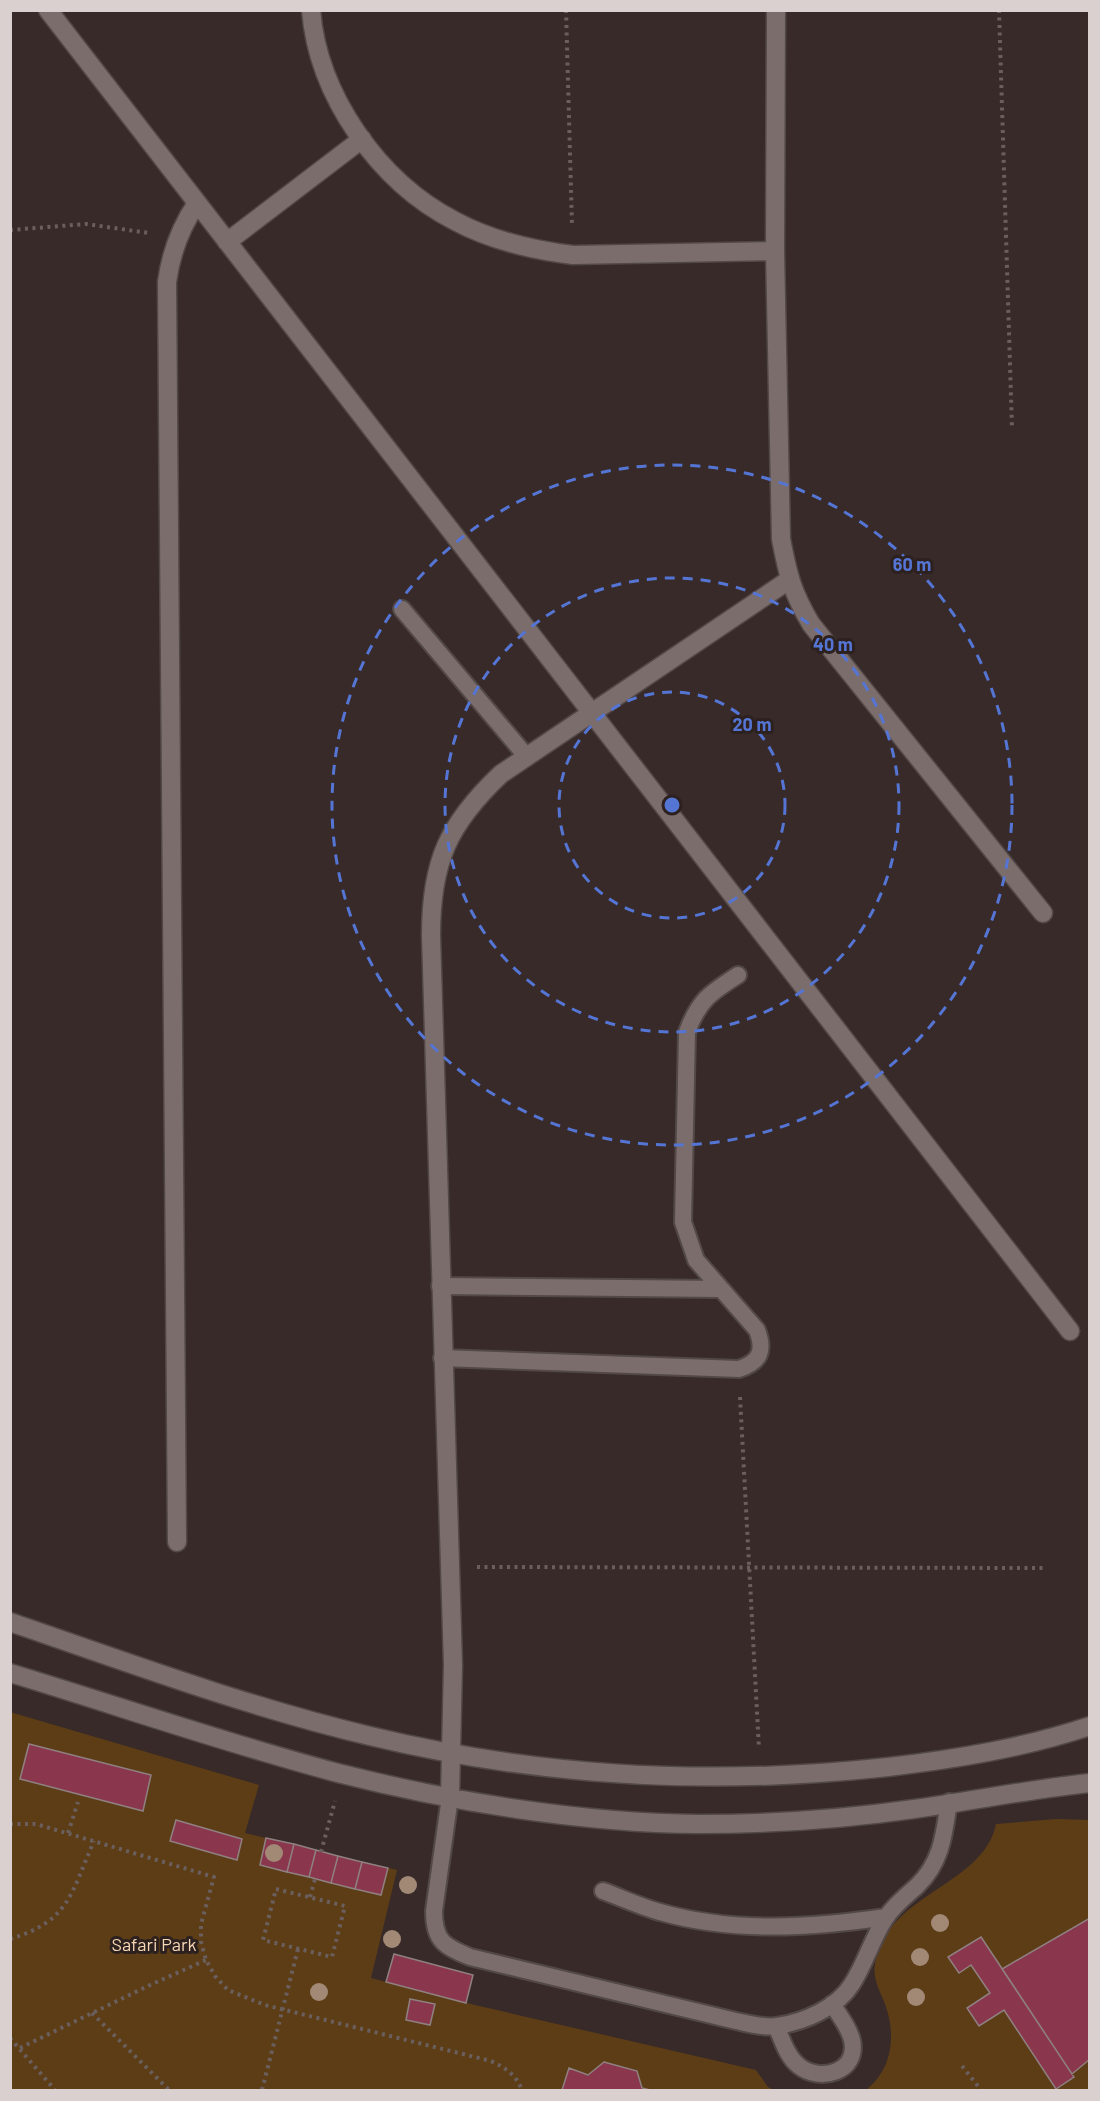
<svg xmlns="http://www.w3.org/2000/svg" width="1100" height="2101" viewBox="0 0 1100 2101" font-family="Barlow,sans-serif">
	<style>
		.green { fill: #5d3d16 }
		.building { fill: #8a364c; stroke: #8f8082; stroke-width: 1.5 }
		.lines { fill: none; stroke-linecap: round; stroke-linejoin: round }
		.lane-casing { stroke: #524847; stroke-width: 20 }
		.street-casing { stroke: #524847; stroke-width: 21 }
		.path { stroke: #6b5f5e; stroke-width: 4; stroke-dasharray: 3 4.5; stroke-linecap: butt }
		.lane { stroke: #7b6d6b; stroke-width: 16 }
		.street { stroke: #7b6d6b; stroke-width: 18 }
		.tree { fill: #a18976 }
		.ring { fill: none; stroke: #5575d5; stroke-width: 3; stroke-dasharray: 10 8 }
		.labels { text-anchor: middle; stroke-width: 6; stroke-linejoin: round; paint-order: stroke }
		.park-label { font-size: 18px; fill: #f8d7b5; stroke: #2d211f }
		.centre { fill: #5575d5; stroke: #2d211f; stroke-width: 3 }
		.ring-label { font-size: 18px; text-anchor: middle; font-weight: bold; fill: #5575d5; stroke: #2d211f; stroke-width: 6; stroke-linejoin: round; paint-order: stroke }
	</style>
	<rect width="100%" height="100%" fill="#372a29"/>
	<path class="green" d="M10,1712L259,1785L245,1833L397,1870L371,1978L475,2005L756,2070L768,2087L774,2090H11Z
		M1057,1819L1089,1820V2090H866C892,2070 896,2036 886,2007C883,1997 876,1986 875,1976C873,1967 877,1954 881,1945C903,1892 985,1880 996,1824Z"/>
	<path class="building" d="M29,1744L151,1775L143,1811L20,1779Z
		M176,1820L242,1839L237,1860L170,1841Z
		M266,1838L294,1844L287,1872L260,1865Z
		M294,1844L316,1850L309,1877L287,1872Z
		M316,1850L338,1856L331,1883L309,1877Z
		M338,1856L362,1862L355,1889L331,1883Z
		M362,1862L388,1868L381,1895L355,1889Z
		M1090,1918V2059L1072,2074L1002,1969Z
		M981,1937L1074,2077L1056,2089L1004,2010L979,2026L967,2008L990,1993L971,1965L959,1973L948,1957Z
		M394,1954L473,1975L466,2003L386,1982Z
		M410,1999L435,2004L430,2025L406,2020Z
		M604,2062L637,2071L642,2088L650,2090H562L569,2068L588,2075Z"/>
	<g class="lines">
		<defs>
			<path id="lane" d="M402,609L527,757
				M440,1286L720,1289
				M442,1358L739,1369C760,1362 765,1351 757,1330L696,1260L683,1222L687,1032C699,1000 710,993 738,975
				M450,1797L434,1911C434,1941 444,1946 470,1957L736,2021C750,2024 764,2028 777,2026C804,2022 837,2008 852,1984C865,1964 872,1939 885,1919C893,1906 906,1896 917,1886C942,1862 944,1834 949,1802
				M603,1891C622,1898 641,1907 660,1912C733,1933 812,1928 886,1917
				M776,2026C782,2039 787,2057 799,2066C820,2083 859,2072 852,2040C849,2027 839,2015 832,2004"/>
			<path id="street" d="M48,10L1070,1331
				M311,10C318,96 379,182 455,221C492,241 532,250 573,255L775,251
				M776,10L775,251L781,539C788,575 792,592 811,624L1043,913
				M227,242L362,139
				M177,1542L167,282C171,252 180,228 197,203
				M10,1622C129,1663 248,1707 370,1736C540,1777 715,1786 888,1767C956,1759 1024,1748 1090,1726
				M10,1673C119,1706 228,1744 338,1773C452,1802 582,1823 699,1824C770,1824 844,1819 914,1809C973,1801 1030,1789 1090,1783
				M450,1797L453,1665L431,935C431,862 448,824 501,774L789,580"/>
		</defs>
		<use href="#lane" class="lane-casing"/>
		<use href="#street" class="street-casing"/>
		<path class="path" d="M566,10L572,226
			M999,10L1012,429
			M10,230L86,224L149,233
			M740,1397L759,1749
			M477,1567L1043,1568
			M10,1824H36L214,1877L201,1924V1942L206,1960L215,1976L228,1990L265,2005L491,2061C506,2068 516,2075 522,2090
			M68,1833L78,1802
			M321,1852L335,1801
			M276,1889L345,1906L332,1957L263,1940Z
			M310,1897L315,1879
			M10,1939C70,1921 71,1893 94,1841
			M92,2013L169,2090
			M10,2038L55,2090
			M20,2048L150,1985L206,1960
			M962,2066L981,2090
			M262,2090L298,1949"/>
		<use href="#lane" class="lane"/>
		<use href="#street" class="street"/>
	</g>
	<g class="tree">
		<circle cx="274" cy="1853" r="9"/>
		<circle cx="408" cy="1885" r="9"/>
		<circle cx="940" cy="1923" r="9"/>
		<circle cx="392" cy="1939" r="9"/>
		<circle cx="920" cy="1957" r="9"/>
		<circle cx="319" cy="1992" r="9"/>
		<circle cx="916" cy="1997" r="9"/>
	</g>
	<g class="ring">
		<circle cx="672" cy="805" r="113"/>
		<circle cx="672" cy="805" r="227"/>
		<circle cx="672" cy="805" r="340"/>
	</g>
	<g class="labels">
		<g class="park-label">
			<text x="154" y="1951">Safari Park</text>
		</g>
	</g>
	<circle cx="672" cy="805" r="9" class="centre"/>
	<g class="ring-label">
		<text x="912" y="571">60 m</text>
		<text x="833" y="651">40 m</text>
		<text x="752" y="731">20 m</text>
	</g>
	<rect width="1100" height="2101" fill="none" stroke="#d9d0cf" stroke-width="24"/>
</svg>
